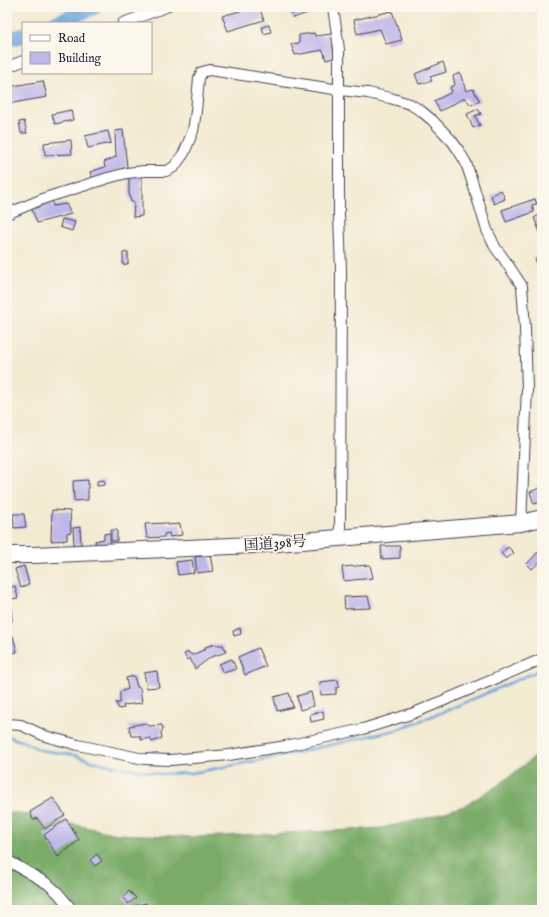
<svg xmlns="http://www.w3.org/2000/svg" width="549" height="917" viewBox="0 0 549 917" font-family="'IM FELL English','Noto Serif JP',serif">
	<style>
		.forest { fill: #7aac68; stroke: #4e6752 }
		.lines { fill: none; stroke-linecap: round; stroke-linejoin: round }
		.stream { stroke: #6aa3d9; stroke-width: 2.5 }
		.river { stroke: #6aa3d9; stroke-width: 15 }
		.building { fill: #bfb7e9 }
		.minor-casing { stroke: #414052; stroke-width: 12 }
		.trunk-casing { stroke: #414052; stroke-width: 18 }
		.minor { stroke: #fff; stroke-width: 10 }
		.trunk { stroke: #fff; stroke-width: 16 }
		.labels { text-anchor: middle; stroke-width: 4; stroke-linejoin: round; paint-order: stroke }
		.street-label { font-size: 15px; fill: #22223b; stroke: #fbf7ec }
	</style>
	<rect width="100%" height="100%" fill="#fbf7ec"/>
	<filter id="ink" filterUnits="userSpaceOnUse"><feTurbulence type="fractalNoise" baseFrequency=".025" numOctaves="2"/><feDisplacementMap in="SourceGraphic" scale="8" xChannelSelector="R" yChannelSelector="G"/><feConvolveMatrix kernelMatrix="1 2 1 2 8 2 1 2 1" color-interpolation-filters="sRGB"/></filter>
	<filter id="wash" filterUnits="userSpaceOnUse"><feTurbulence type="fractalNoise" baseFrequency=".012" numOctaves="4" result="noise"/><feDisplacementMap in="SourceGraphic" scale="16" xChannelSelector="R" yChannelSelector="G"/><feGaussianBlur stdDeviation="0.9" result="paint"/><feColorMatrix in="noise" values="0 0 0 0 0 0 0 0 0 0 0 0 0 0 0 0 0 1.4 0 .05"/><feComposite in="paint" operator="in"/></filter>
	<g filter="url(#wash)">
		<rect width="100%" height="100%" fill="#f3ead2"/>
		<path class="forest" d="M542,751V910H7V812L31,815L117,834L198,837L333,831L381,828L427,818L464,806L500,784Z"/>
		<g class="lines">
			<path class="stream" d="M7,736L24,742L40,750L74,755L94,762H98L109,765L161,774L192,773L277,757L396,730L448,710L542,669"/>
			<path class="river" d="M55,23L95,7
				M7,40L23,35"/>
		</g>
		<g id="blocks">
			<path class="building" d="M254,7H259L264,20L228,31L222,16Z
				M288,7H325L293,18Z
				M392,11L402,40L386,44L380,29L357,34L354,20Z
				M269,25L271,32L264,34L262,27Z
				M314,33L315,36L332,34L334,58L326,60L323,50L295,55L291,44L299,43V35Z
				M443,62L446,72L430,77L432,81L419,84L415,74Z
				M460,73L466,91L473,89L480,101L471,105L465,98L440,111L434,101L452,92L450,87L455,85L453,76Z
				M43,81L47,97L7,104V87Z
				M478,109L481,114L475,116L480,125L473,128L467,114Z
				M71,110L73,120L55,124L52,114Z
				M24,121L27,133H21L19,122Z
				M123,130L127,167L92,179L90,172L105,167L104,162L116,157L115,131Z
				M108,131L111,143L88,148L85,136Z
				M71,140L72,154L45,155L44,143Z
				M129,175L142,176V216L133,217L134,202H131L129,193Z
				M7,177L10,186L7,187Z
				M501,190L505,199L494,204L491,196Z
				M535,199L537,204L532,205L534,212L506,222L502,210Z
				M52,200L53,206L66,204L71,214L37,223L31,207Z
				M542,213V237L534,218Z
				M62,219L75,222L72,231L60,227Z
				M128,252V264L123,265V253Z
				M542,256V264L538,266L535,259Z
				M88,480V500L74,501L73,481Z
				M104,480L105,485L97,486V481Z
				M542,487V502L534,504L530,492Z
				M52,510L70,511L71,532L67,533V540L51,541Z
				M13,514H24L26,527L14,528Z
				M167,523L168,525L180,524L182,535L170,537L169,533L164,534V537L147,538L145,524Z
				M80,527L81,544L74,545L73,528Z
				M111,530H117V541H111Z
				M110,533V546L96,547L95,541L104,539V534Z
				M381,546H400V558L382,559Z
				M508,547L514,553L506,559L501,553Z
				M538,552L542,557V560L532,569L527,564Z
				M210,555L213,571L197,573L195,557Z
				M192,560L194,573L178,575L176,562Z
				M370,565L373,578L344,581L342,567Z
				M24,566L29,584L21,588L15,569Z
				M15,586L18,598L11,599L8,588Z
				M368,596L371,608L345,609L344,597Z
				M7,608L11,609L12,621L7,622Z
				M240,628L241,634L234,636L233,631Z
				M13,636L17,652L7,654V637Z
				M216,644L217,645H223L226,652L211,657L195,669L190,658L187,660L184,654L188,652L192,655L206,649L205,647Z
				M258,648L266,666L245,675L238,657Z
				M232,659L236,669L223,673L219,664Z
				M157,671L159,687L147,688L144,673Z
				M134,676L137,687L140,688L142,703L123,705L124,708L119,709L116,703H120V692L128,689L126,678Z
				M338,680L339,687L336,688V694L321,695L320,682Z
				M311,692L314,706L300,710L297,696Z
				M289,693L293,707L277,711L274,697Z
				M323,711L324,719L311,722L310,714Z
				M146,723L149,726L162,725L163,729L161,733L162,738L152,742L150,738L141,740L140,736H131L129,726Z
				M53,798L65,815L45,829L37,818L33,820L30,812Z
				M66,819L79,840L58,857L44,835Z
				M97,854L102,861L95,866L90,860Z
				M129,891L136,898L128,904L123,898Z
				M146,903L148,910H135L134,906Z"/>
		</g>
	</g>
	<g filter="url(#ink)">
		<use href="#blocks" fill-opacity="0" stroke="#414052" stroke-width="1"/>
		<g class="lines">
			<defs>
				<path id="minor" d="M333,7L339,49V215L341,270L340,538
					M123,23L166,7
					M7,67L23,61
					M7,214L45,198L108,178L127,173L144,171H166L174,167L184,153L193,131L196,111L199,78L202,72L210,70L340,90L368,93L390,98L410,104L421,111L432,120L452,141L459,151L466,163L472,181L487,230L495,247L504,259L522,286L525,328L527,389L521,523
					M7,724L21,725L45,736L78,745L144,759L170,760L229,755L286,746L363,729L414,713L542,659
					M7,860L48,884L58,893L72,910"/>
				<path id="trunk" d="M7,555H34L253,545L521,523L542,518"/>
			</defs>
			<use href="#minor" class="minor-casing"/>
			<use href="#trunk" class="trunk-casing"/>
			<use href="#minor" class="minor"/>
			<use href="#trunk" class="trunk"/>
		</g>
	</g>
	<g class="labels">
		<g class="street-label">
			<text transform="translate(275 543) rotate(-4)" y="5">国道398号</text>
		</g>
	</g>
	<rect width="549" height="917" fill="none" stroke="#fbf7ec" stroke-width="24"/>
	<rect x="22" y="22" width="130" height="52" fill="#fbf7ec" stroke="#a4a2a5"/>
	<rect x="30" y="35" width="20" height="6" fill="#ffffff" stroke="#a4a2a5"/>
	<text x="58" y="42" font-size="12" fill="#22223b">Road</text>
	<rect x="30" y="52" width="20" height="12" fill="#bfb7e9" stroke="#a4a2a5"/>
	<text x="58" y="62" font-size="12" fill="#22223b">Building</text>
</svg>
